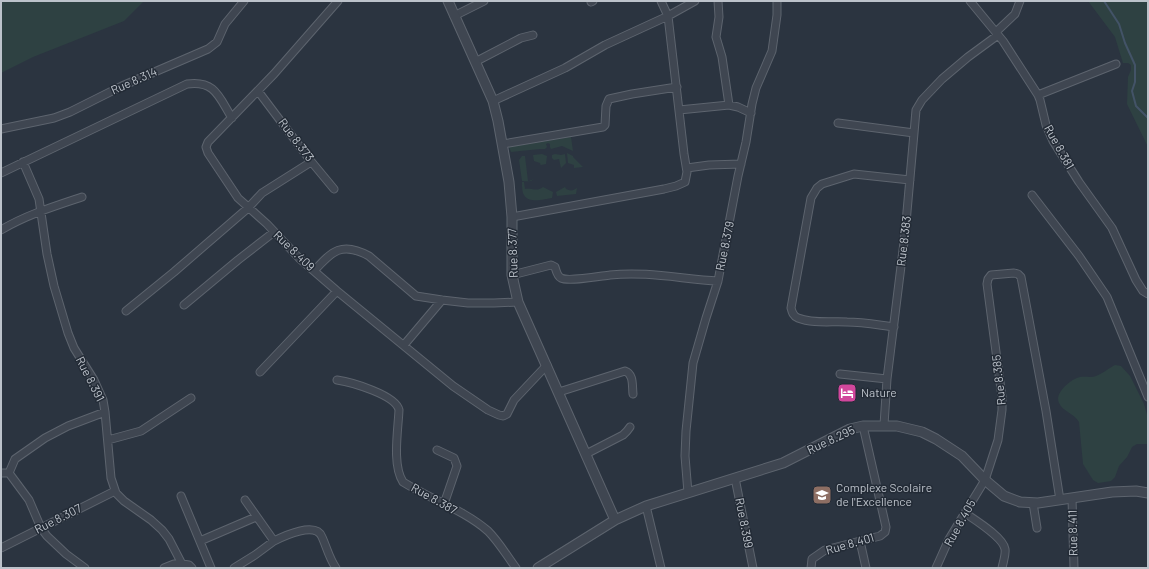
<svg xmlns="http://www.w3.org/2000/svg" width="1149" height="569" viewBox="0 0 1149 569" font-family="Barlow,sans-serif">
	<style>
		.green { fill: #2e4142 }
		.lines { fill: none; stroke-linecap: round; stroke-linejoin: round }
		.stream { stroke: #435367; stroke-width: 2 }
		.minor-casing { stroke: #5d646e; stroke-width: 9 }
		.tertiary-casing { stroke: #5d646e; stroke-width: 11 }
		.minor { stroke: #3f4651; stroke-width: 7 }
		.tertiary { stroke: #3f4651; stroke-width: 9 }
		.labels { text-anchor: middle; stroke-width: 3; stroke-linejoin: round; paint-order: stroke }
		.street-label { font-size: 12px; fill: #bcc2ca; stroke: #232b36 }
		.poi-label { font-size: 12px; fill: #bcc2ca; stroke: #232b36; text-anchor: start }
	</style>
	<rect width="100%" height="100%" fill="#2b3440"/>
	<path class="green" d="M1,1H144L124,21L33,57L1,73Z
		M1088,1H1148V147L1127,104L1128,77L1131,70V65L1128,63H1123L1115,37Z
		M571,137L573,151L562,146L551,149L550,147V144L548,143L546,144L547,147L545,149H540L511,152L509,147Z
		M567,153L573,156V158V157L583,167L574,168V165L568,163Z
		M542,154L547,156L546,164L541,165V166L540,163L534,161L533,155Z
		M555,154L561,155L565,154L566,163L561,168L559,159L554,160L552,158V155Z
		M522,156H525L528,181H522L519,160Z
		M534,179L531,181L524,182L525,189C532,188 537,192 543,187L553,192L552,198C545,199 529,204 524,195C522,192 522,186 522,182L529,181Z
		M565,187L566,189C570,191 573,191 577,188L576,194L557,196L556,192Z
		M1115,365L1121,366L1130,376L1144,404L1148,418V444H1137L1132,447L1127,457L1119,466L1115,477L1111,481L1098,483L1093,480L1083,464L1079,422C1074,413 1063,412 1059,403C1054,393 1071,379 1080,377C1085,376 1091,378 1096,376C1102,374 1109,368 1115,365Z"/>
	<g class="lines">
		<path class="stream" d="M1104,1L1119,24L1125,43L1135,65V82L1132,91L1136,106L1148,118"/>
		<defs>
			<path id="minor" d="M338,1L274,74L208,142L206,147L208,153L238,198L267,224L299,258L337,291L453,386L488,410L499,415L503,416L507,414L514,400L547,365
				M718,1L719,17L716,37L722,57L729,105
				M970,1L1003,41L1038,95L1040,100L1046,125L1053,141L1079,182L1112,228L1136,280L1143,291L1148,294
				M591,2L593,1
				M454,16L484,1
				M996,32L1015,14L1020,1
				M475,62L521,38L533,35
				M258,91L310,160L334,189
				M1038,95L1116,64
				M493,101L565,68L605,45L668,16L695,1
				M679,110L729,105L738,107L751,113
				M838,123L914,133L905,234L887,379L884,425
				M1,129L54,118L70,112L122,86L208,49L217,42L225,24L244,1
				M914,133L916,110L922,100L942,79L968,57L998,35
				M503,144L603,127L605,125L606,106L609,99L632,94L677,87
				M23,162L39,199L47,254L54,286L68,333L74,348L94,380L103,400L105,412L111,478L116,493L124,501L151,520L162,530L169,539L182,564L189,565L192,568
				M687,168L709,165L741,164
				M1,173L187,84C215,80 219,97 232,118
				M1032,195L1079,256L1107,297L1148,397
				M512,217L664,189L676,186L685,182L687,172L684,154L668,16L661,1
				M1,230C26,215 55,206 82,197
				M314,271C332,251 342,241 369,256L416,296L442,300L468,303H494L518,302
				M512,275L551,265L555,267C556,270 557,276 561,278C568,282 601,276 610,275C646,271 682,279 718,281
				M184,305L238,260L274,232
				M126,311L174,272L248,208L262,193L311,162
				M894,327C878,325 863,322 847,322C832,321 813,324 798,318C793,316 792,312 791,308L811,198L817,188L822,184L854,174L910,180
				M404,345L442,300
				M260,372L337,291
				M840,374L887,379
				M337,380C351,382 396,395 399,410C398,431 392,465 403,482C430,499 464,510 488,531C499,542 507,556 516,568
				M559,392L625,371C634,374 632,386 633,394
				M108,440L141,431L191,398
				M437,450L454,458L457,466L444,504
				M586,454L623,435L627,431L630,427
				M1,473H9L29,500L41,528L47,536L66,554L85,568
				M9,473L15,459L45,438L68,426L105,412
				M735,478L753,568
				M688,493L685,456L686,431L693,363L706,318L718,281L738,176L746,142L752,104L756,88L772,51L777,15V1
				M181,496L211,568
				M1072,498L1074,568
				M245,500L274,541C284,536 316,521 322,537C327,548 329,558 336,568
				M1033,503L1037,528
				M646,506L661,568
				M965,513C975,520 1003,537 1005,549C1006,555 1003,562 1002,568
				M200,541L256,517
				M860,541L866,568
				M1,548L115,491
				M164,568L174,564H182
				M234,568L255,555L274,541
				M811,568L812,559L825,550L880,536L885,532L886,527L863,426
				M936,568L949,539L985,480L998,440L1002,410V397L987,284L988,279L991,275L1014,273L1018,274L1021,277L1046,411L1060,500"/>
			<path id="tertiary" d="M448,1L493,101L498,121L509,182L512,217V275L518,302L615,520
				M538,568L615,520L646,506L783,463L850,429L863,426H897L922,432L936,439L962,456L985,480L1004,496L1020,502L1038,503L1112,492L1136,491L1148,493"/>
		</defs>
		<use href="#minor" class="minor-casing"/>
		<use href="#tertiary" class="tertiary-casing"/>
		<use href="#minor" class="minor"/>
		<use href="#tertiary" class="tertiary"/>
	</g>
	<defs>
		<symbol id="hotel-square" viewBox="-11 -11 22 22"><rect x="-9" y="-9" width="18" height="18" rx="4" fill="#d1479c" stroke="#232b36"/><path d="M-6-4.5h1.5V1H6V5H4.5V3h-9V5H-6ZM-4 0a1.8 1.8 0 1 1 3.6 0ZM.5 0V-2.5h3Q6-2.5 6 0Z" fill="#fff"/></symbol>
		<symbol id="school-square" viewBox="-11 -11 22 22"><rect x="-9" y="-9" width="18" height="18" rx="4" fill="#8d6e63" stroke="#232b36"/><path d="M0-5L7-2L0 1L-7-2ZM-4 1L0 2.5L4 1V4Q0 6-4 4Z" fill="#fff"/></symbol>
	</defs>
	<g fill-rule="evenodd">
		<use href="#hotel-square" x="836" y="382" width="22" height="22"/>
		<use href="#school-square" x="811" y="484" width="22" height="22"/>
	</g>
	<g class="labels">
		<g class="street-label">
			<text transform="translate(134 81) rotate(-24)" y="4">Rue 8.314</text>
			<text transform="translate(296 140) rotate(53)" y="4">Rue 8.373</text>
			<text transform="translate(1059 147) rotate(61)" y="4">Rue 8.381</text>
			<text transform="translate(904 241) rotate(-83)" y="4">Rue 8.383</text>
			<text transform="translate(725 246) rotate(-78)" y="4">Rue 8.379</text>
			<text transform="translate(294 251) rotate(44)" y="4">Rue 8.409</text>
			<text transform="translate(513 253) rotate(-92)" y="4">Rue 8.377</text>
			<text transform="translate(90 379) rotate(63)" y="4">Rue 8.391</text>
			<text transform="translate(999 380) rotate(-96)" y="4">Rue 8.385</text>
			<text transform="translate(831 440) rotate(-25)" y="4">Rue 8.295</text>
			<text transform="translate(434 499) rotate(29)" y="4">Rue 8.387</text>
			<text transform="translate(58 519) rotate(-27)" y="4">Rue 8.307</text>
			<text transform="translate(744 523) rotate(79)" y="4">Rue 8.399</text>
			<text transform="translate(960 523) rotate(-61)" y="4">Rue 8.405</text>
			<text transform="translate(1073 533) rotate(-91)" y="4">Rue 8.411</text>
			<text transform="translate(850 544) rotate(-16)" y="4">Rue 8.401</text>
		</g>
		<g class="poi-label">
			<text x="861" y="397">Nature</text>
			<text x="836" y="492">Complexe Scolaire<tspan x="836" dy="14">de l'Excellence</tspan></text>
		</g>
	</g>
	<rect width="1149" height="569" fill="none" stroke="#bcc2ca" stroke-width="4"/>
</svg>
